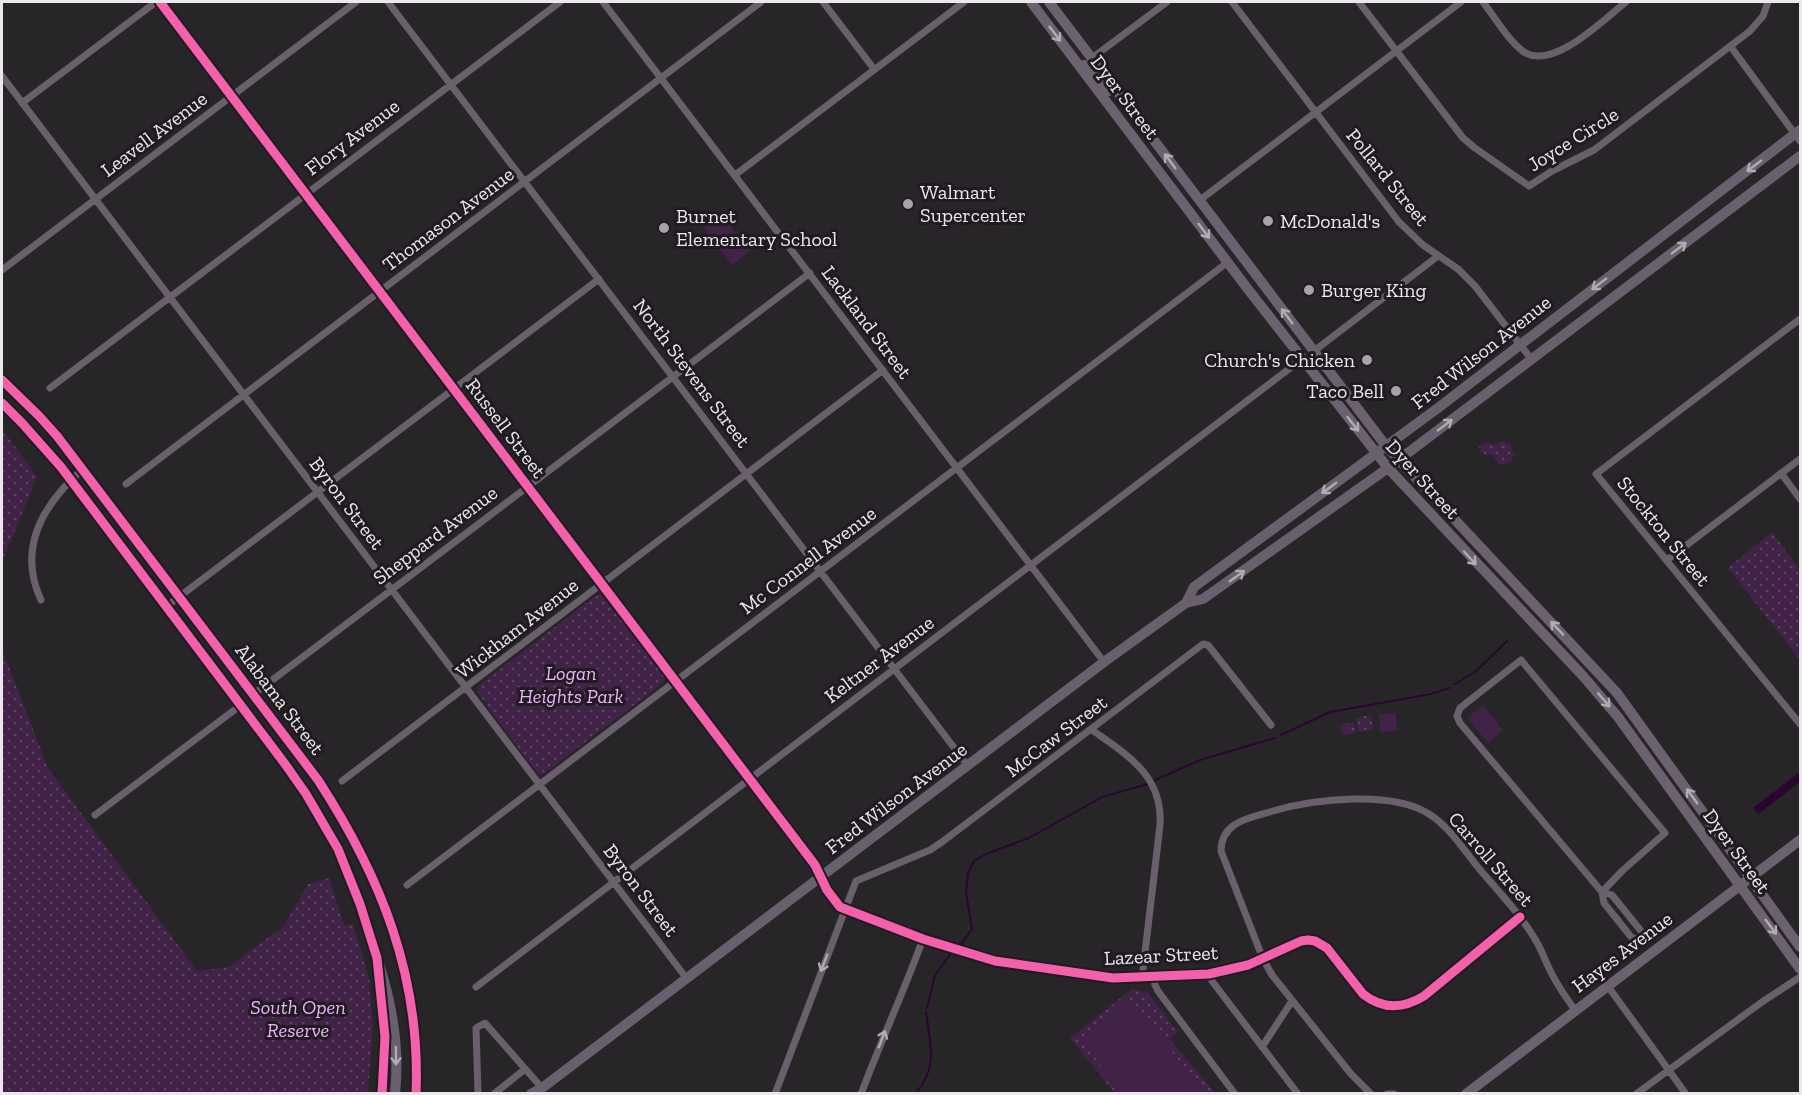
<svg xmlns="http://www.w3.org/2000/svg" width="1802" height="1095" viewBox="0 0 1802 1095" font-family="'Zilla Slab',serif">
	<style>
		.grass { fill: url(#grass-dots) }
		.pitch { fill: #402346 }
		.water { fill: #290530 }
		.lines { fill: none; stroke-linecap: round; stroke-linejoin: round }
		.stream { stroke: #290530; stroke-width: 2 }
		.street { stroke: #69606b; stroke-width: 7 }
		.secondary { stroke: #6c616f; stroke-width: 10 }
		.primary { stroke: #6a606d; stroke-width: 10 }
		.cycleway-casing { stroke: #201b21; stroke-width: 13 }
		.cycleway { stroke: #f560ab; stroke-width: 9 }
		.oneway { stroke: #b2abb4 }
		.oneway2 { stroke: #b1abb3 }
		.oneway3 { stroke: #b0abb2 }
		.poi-dot { fill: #a7a4a8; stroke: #201b21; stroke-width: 2 }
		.labels { text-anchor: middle; stroke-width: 6; stroke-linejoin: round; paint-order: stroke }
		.street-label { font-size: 20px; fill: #ebe8ec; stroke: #201b21 }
		.poi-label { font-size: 20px; fill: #ebe8ec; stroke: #201b21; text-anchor: start }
		.park-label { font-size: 20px; font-style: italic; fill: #efb1fe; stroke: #201b21 }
	</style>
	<defs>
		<pattern id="grass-dots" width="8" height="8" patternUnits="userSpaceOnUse" patternTransform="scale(1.5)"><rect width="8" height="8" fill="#402346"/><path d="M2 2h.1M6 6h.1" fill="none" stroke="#5c4361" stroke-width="1.8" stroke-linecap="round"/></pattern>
	</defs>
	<rect width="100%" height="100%" fill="#282529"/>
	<path class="grass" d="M2,429L37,477L3,560L2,649L48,768L197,971L229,967L284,926L308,884L329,878L344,925L353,924L369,978L373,1028L368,1093H2Z
		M1502,441L1510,444L1514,455L1510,463L1499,465L1492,454L1486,455L1480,451L1479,447L1487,442L1493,445Z
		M1772,532L1800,570V660L1728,568Z
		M597,595H602L665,677L663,683L542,775L538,774L477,692L478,686Z
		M1371,715L1373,729L1359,732L1356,718Z
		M1354,722L1356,733L1343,735L1341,725Z
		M1132,989L1148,993L1178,1032L1170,1039L1215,1093H1115L1070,1038Z"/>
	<path class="pitch" d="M720,213L750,251L732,265L703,227Z
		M1483,705L1503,730L1488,743L1467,718Z
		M1396,713L1397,731L1380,732L1379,714Z
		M1130,1000L1205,1093H1123L1080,1039Z"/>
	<path class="water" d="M1800,772V782L1758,814L1753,808Z"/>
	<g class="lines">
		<path class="stream" d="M1455,684L1475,672L1507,641
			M1281,735L1330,712L1431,694L1449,688
			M1153,781L1200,760L1275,738
			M962,943L972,929L966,892L968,873L974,861L986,854L1029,838L1102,797L1148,784
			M927,1008L935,975L953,951
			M915,1094C939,1067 930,1044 926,1012"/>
		<path class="street" d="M160,2L815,865L827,890L840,907L923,939L995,961L1113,978L1209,974L1248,965L1301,941L1308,940L1315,941L1327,948L1363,994C1383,1010 1403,1009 1424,996L1520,917
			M388,2L968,766
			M603,2L1104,662
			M823,2L874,69
			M1232,2L1399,222L1423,245L1458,269L1475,286L1532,360
			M1359,2L1463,138L1475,148L1529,186L1552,171L1594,150L1750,31L1763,16L1768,2
			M1483,2C1494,16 1509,42 1524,52C1553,71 1604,19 1626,2
			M1731,47L1800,141
			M1092,58L1167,2
			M2,76L687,979
			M22,103L156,2
			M735,175L964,2
			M1200,200L1461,2
			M2,270L356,2
			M1800,319L1596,474L1800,724
			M1314,351L1438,256
			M50,388L560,2
			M1781,473L1800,499
			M126,484L761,2
			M1667,560L1800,459
			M41,600C17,548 43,504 83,469
			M167,606L599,279
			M1521,660L1665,833L1622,871L1602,892L1460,723L1457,716L1460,708Z
			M254,694L810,273
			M1092,730C1127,755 1163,775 1160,825L1142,978
			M342,781L883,370
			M95,815L241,705
			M407,885L1228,262
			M1602,892L1612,895L1641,931L1642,940L1632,938L1604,903Z
			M1209,974L1212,981L1298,1094
			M1154,977L1155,985L1158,991L1235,1094
			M1607,985L1686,1094
			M476,987L1302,359
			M1262,1047L1292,1001
			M478,1094L476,1028L485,1023L542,1088
			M494,1094L525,1069
			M775,1094L856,881L930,850L942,842L1203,644L1208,645L1271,725
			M861,1094C881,1041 904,991 923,939
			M1371,1094L1351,1074L1272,975L1263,959L1221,851C1221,821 1251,818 1273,811C1314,799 1392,790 1429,814C1450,827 1465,852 1481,871C1500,893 1520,914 1535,939C1542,950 1546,964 1553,976C1559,988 1567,999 1575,1010
			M1387,1094H1394
			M1636,1094L1762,1002L1800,977"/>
		<path class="secondary" d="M1031,2L1247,288L1388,468L1583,676L1618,717L1800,969
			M1049,2L1386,446L1617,693L1800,947
			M1080,67L1084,65L1089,67L1109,91
			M2,380L39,416L57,436L318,780C381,877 421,976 416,1094
			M2,403L22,423L61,467L285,764L306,794L338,849L360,904L377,958L385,1037L382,1094
			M1466,1094L1800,840"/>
		<path class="primary" d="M1186,603L1194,587L1438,408L1800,130
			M377,958C392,1002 400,1046 395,1094
			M531,1094L542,1088L1104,662L1186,603L1203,599L1388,468L1800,156"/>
		<defs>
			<path id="cycleway" d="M160,2L815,865L827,890L840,907L923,939L995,961L1113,978L1209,974L1248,965L1301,941L1308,940L1315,941L1327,948L1363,994C1383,1010 1403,1009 1424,996L1520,917
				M2,380L39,416L57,436L318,780C381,877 421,976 416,1094
				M2,403L22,423L61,467L285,764L306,794L338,849L360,904L377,958L385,1037L382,1094"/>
		</defs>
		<use href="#cycleway" class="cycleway-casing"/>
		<use href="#cycleway" class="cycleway"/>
	</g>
	<defs><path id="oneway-shaft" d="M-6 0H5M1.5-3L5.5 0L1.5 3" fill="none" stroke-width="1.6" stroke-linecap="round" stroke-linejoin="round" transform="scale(1.5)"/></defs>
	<g class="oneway">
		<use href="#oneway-shaft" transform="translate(1055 34) rotate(53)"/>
		<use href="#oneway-shaft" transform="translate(1170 161) rotate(-127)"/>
		<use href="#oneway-shaft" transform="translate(1204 231) rotate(53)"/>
		<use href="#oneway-shaft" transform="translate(1287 316) rotate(-127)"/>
		<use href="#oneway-shaft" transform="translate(1353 424) rotate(52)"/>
		<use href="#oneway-shaft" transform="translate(1470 558) rotate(47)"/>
		<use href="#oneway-shaft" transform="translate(1557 628) rotate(-133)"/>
		<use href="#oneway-shaft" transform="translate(1604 700) rotate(49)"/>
		<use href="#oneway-shaft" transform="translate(1692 796) rotate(-126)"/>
		<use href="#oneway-shaft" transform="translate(1771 927) rotate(54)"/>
	</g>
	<g class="oneway2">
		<use href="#oneway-shaft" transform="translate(1754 166) rotate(143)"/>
		<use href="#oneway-shaft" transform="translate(1679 248) rotate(-37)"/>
		<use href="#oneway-shaft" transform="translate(1599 284) rotate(143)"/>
		<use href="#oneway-shaft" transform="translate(1445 425) rotate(-37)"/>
		<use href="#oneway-shaft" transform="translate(1329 488) rotate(144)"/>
		<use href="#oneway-shaft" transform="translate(1237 576) rotate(-35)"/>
		<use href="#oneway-shaft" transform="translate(396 1056) rotate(89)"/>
	</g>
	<g class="oneway3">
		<use href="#oneway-shaft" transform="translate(824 963) rotate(111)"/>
		<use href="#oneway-shaft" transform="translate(882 1039) rotate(-69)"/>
	</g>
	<g class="poi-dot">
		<circle cx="908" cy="204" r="6"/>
		<circle cx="1268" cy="221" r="6"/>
		<circle cx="664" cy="228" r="6"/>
		<circle cx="1309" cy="290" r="6"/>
		<circle cx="1367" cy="360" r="6"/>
		<circle cx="1396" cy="391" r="6"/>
	</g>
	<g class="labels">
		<g class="street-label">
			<text transform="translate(1125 97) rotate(53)" y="7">Dyer Street</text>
			<text transform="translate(154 134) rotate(-37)" y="7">Leavell Avenue</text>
			<text transform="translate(352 137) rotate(-37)" y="7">Flory Avenue</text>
			<text transform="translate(1573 139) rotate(-32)" y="7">Joyce Circle</text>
			<text transform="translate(1388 177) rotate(51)" y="7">Pollard Street</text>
			<text transform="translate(448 219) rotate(-37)" y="7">Thomason Avenue</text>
			<text transform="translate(867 322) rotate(53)" y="7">Lackland Street</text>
			<text transform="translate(1481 352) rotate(-38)" y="7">Fred Wilson Avenue</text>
			<text transform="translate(692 373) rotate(53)" y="7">North Stevens Street</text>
			<text transform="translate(506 428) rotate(53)" y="7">Russell Street</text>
			<text transform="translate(1423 479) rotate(48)" y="7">Dyer Street</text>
			<text transform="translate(347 503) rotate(53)" y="7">Byron Street</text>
			<text transform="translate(1664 531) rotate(51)" y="7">Stockton Street</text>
			<text transform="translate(435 535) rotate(-37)" y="7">Sheppard Avenue</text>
			<text transform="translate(808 560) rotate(-37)" y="7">Mc Connell Avenue</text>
			<text transform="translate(517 628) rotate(-38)" y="7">Wickham Avenue</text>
			<text transform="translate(879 659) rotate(-37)" y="7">Keltner Avenue</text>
			<text transform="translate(280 699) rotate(53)" y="7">Alabama Street</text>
			<text transform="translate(1056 736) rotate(-37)" y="7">McCaw Street</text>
			<text transform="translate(896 798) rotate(-37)" y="7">Fred Wilson Avenue</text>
			<text transform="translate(1737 851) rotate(54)" y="7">Dyer Street</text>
			<text transform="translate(1491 859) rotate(49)" y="7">Carroll Street</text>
			<text transform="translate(641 890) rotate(53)" y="7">Byron Street</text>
			<text transform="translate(1622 952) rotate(-37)" y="7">Hayes Avenue</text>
			<text transform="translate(1161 955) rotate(-3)" y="7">Lazear Street</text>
		</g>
		<g class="poi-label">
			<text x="920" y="199">Walmart<tspan x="920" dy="23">Supercenter</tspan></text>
			<text x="676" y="223">Burnet<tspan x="676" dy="23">Elementary School</tspan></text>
			<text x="1280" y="228">McDonald's</text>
			<text x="1321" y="297">Burger King</text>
			<text x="1355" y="367" text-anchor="end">Church's Chicken</text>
			<text x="1384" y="398" text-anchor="end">Taco Bell</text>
		</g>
		<g class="park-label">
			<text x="571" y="680">Logan<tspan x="571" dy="23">Heights Park</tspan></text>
			<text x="298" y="1014">South Open<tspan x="298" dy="23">Reserve</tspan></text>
		</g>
	</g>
	<rect width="1802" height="1095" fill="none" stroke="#ebe8ec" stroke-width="6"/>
</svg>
